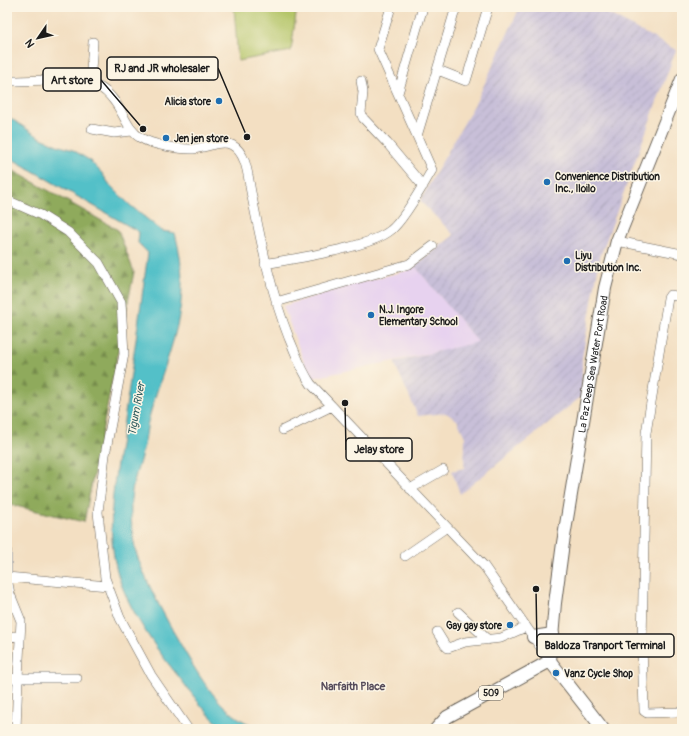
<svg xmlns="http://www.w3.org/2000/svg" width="689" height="736" viewBox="0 0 689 736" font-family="Pangolin,sans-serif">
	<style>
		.built { fill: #e7d2ef }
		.industrial { fill: url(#industrial-furrows) }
		.green { fill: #b4c568; stroke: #687042 }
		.forest { fill: url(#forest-firs); stroke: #56633c }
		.water { fill: #52c0c8; stroke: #376e72 }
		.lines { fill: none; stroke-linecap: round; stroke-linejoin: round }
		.minor-casing { stroke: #676056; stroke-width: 10 }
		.major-casing { stroke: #676056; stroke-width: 14 }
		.minor { stroke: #fff; stroke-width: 9 }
		.major { stroke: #fff; stroke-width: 12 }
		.poi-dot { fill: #1f6fb2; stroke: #fcf5e5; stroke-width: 1.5 }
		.labels { text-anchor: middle; stroke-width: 3; stroke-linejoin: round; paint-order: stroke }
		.shield { fill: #fcf5e5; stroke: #5f5d58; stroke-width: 1 }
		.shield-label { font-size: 9px; font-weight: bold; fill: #1c1c1c }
		.poi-label { font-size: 10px; font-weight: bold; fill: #1c1c1c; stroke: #fcf5e5; text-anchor: start }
		.street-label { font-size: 10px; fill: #1c1c1c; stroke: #fcf5e5 }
		.water-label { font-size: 11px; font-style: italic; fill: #325e61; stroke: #fcf5e5 }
		.neighbourhood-label { font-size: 11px; font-weight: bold; fill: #564c5b; stroke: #fcf5e5 }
		.leader { fill: none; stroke: #1c1c1c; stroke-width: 1.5 }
		.callout-dot { fill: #1c1c1c; stroke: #fcf5e5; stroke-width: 1.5 }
		.callout { fill: #fcf5e5; stroke: #1c1c1c; stroke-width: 1.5 }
		.callout-label { font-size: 11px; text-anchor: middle; font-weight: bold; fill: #1c1c1c }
	</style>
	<defs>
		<pattern id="industrial-furrows" width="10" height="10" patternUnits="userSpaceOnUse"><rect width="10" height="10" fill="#c8bfd8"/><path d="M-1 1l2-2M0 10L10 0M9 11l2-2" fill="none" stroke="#aba4b9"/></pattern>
		<pattern id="forest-firs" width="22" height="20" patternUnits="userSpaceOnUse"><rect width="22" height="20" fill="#8faa5c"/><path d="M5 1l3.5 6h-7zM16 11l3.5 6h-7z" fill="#748a4b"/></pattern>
	</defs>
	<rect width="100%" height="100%" fill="#fcf5e5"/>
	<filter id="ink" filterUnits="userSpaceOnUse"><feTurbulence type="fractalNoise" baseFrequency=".025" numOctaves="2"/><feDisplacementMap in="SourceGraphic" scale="8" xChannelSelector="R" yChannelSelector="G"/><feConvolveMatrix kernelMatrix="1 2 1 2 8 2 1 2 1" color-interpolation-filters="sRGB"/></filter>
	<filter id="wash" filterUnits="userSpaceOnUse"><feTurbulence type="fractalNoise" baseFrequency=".012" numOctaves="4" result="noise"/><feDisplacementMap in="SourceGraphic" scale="16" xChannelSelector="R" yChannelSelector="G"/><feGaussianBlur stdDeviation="0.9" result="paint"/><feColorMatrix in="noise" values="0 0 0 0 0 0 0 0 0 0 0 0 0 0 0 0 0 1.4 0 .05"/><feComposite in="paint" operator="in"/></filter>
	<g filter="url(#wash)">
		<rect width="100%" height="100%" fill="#f3dfc2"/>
		<path class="built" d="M415,266L479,343L313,378L307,370L283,306L354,284L406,271Z"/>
		<path class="industrial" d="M520,7H596L676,50L600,257L582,358V396L460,494L452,471L464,468L465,437L457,420L446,413L418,416L394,362L478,342L415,266L454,235L420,201L477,100Z"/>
		<path class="green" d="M234,7H297L291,51L238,61Z"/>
		<path class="forest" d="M7,167L118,230L134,272L84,522L7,504Z"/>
		<path class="water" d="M7,116L39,137L57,145L73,150L89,160L101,172L110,185L131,206L162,231L175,233C195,308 168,348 149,418C146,429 146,442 142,453C139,466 134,478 132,491C129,509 132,531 135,548C141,573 164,615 177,638C193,666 212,701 240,719C246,723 254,726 262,729C253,729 232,731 225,728C213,723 188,689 179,677C154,647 122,601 115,562C106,517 116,471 123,427C132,369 140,311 148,253L138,243L139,232L7,156Z"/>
	</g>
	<g filter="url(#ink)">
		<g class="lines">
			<defs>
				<path id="minor" d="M391,7L378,49L417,136
					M438,70L466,81L488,7
					M7,81C29,81 79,77 97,86C105,89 110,95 115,102C124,114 128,131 141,138C152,145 178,149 191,149C204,149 220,139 232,145C247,153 248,177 251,192C261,241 270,290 289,338C296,354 301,370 311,384L484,566L550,661
					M361,81L363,92L361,113L363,118L387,143L423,186
					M90,84L93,42
					M398,93L423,7
					M92,129L114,133L132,131
					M7,200L41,215L68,232L99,263L121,302L124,354L105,455L98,512L105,578L120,618L151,675L188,729
					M617,241L682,254
					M265,264C295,258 370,248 391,230C403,221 424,184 432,170L417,136L456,7
					M682,297L670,295L668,298L646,433L642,644L644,711L647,713L682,712
					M276,302L409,264L433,246
					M283,430L332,406
					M410,489L443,470
					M7,552V574
					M405,556L447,527
					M7,577L108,586
					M7,578L10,594L21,621L18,678H77
					M458,612L488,640
					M437,632L445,645L448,648L465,642L501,638L526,627
					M7,637L19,636
					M7,679L18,678L16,729"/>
				<g id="major">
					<path d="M533,637L553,634"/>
					<path id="s1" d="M550,661L555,603L563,543L605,288L617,241L682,79"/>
					<path d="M550,661L603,729"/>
					<path d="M436,729L447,717L550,661"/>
				</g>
			</defs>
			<use href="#minor" class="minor-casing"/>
			<use href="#major" class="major-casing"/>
			<use href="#minor" class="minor"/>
			<use href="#major" class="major"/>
		</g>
	</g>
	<g class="poi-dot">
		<circle cx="219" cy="101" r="4"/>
		<circle cx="166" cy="138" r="4"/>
		<circle cx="547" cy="182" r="4"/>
		<circle cx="567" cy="261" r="4"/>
		<circle cx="371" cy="315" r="4"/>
		<circle cx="510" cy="625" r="4"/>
		<circle cx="556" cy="673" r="4"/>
	</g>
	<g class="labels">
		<rect class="shield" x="479" y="686" width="24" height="14" rx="3"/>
		<g class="shield-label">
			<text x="491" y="696">509</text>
		</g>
		<g class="poi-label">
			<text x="211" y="105" text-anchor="end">Alicia store</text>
			<text x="174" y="142">Jen jen store</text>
			<text x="555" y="180">Convenience Distribution<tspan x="555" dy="12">Inc., Iloilo</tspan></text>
			<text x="575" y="259">Liyu<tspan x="575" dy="12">Distribution Inc.</tspan></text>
			<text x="379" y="313">N.J. Ingore<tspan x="379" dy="12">Elementary School</tspan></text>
			<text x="502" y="629" text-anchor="end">Gay gay store</text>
			<text x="564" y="677">Vanz Cycle Shop</text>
		</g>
		<g class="street-label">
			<text dy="4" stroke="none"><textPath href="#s1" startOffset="300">La Paz Deep Sea Water Port Road</textPath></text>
		</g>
		<g class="water-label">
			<text transform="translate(136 409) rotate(-80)" y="4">Tigum River</text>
		</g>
		<g class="neighbourhood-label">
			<text x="353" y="690">Narfaith Place</text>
		</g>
	</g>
	<path class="leader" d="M247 137L218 68M143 129L101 80M345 403L346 450M536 589L537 646"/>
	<g class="callout-dot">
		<circle cx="247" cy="137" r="4"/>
		<circle cx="143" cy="129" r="4"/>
		<circle cx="345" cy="403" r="4"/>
		<circle cx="536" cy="589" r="4"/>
	</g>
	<g class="callout">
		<rect x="107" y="57" width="111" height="23" rx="4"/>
		<rect x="43" y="68" width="58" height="23" rx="4"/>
		<rect x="346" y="438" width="66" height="23" rx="4"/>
		<rect x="537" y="634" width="137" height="23" rx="4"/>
	</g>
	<g class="callout-label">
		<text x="162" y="72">RJ and JR wholesaler</text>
		<text x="72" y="84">Art store</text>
		<text x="379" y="453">Jelay store</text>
		<text x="605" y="649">Baldoza Tranport Terminal</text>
	</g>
	<rect width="689" height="736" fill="none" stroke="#fcf5e5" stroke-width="24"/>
	<g transform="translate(38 38) rotate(236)" stroke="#fcf5e5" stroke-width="3" paint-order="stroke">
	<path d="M0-3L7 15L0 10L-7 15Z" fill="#1c1c1c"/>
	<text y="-6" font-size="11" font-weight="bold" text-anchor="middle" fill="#1c1c1c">N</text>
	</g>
</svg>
